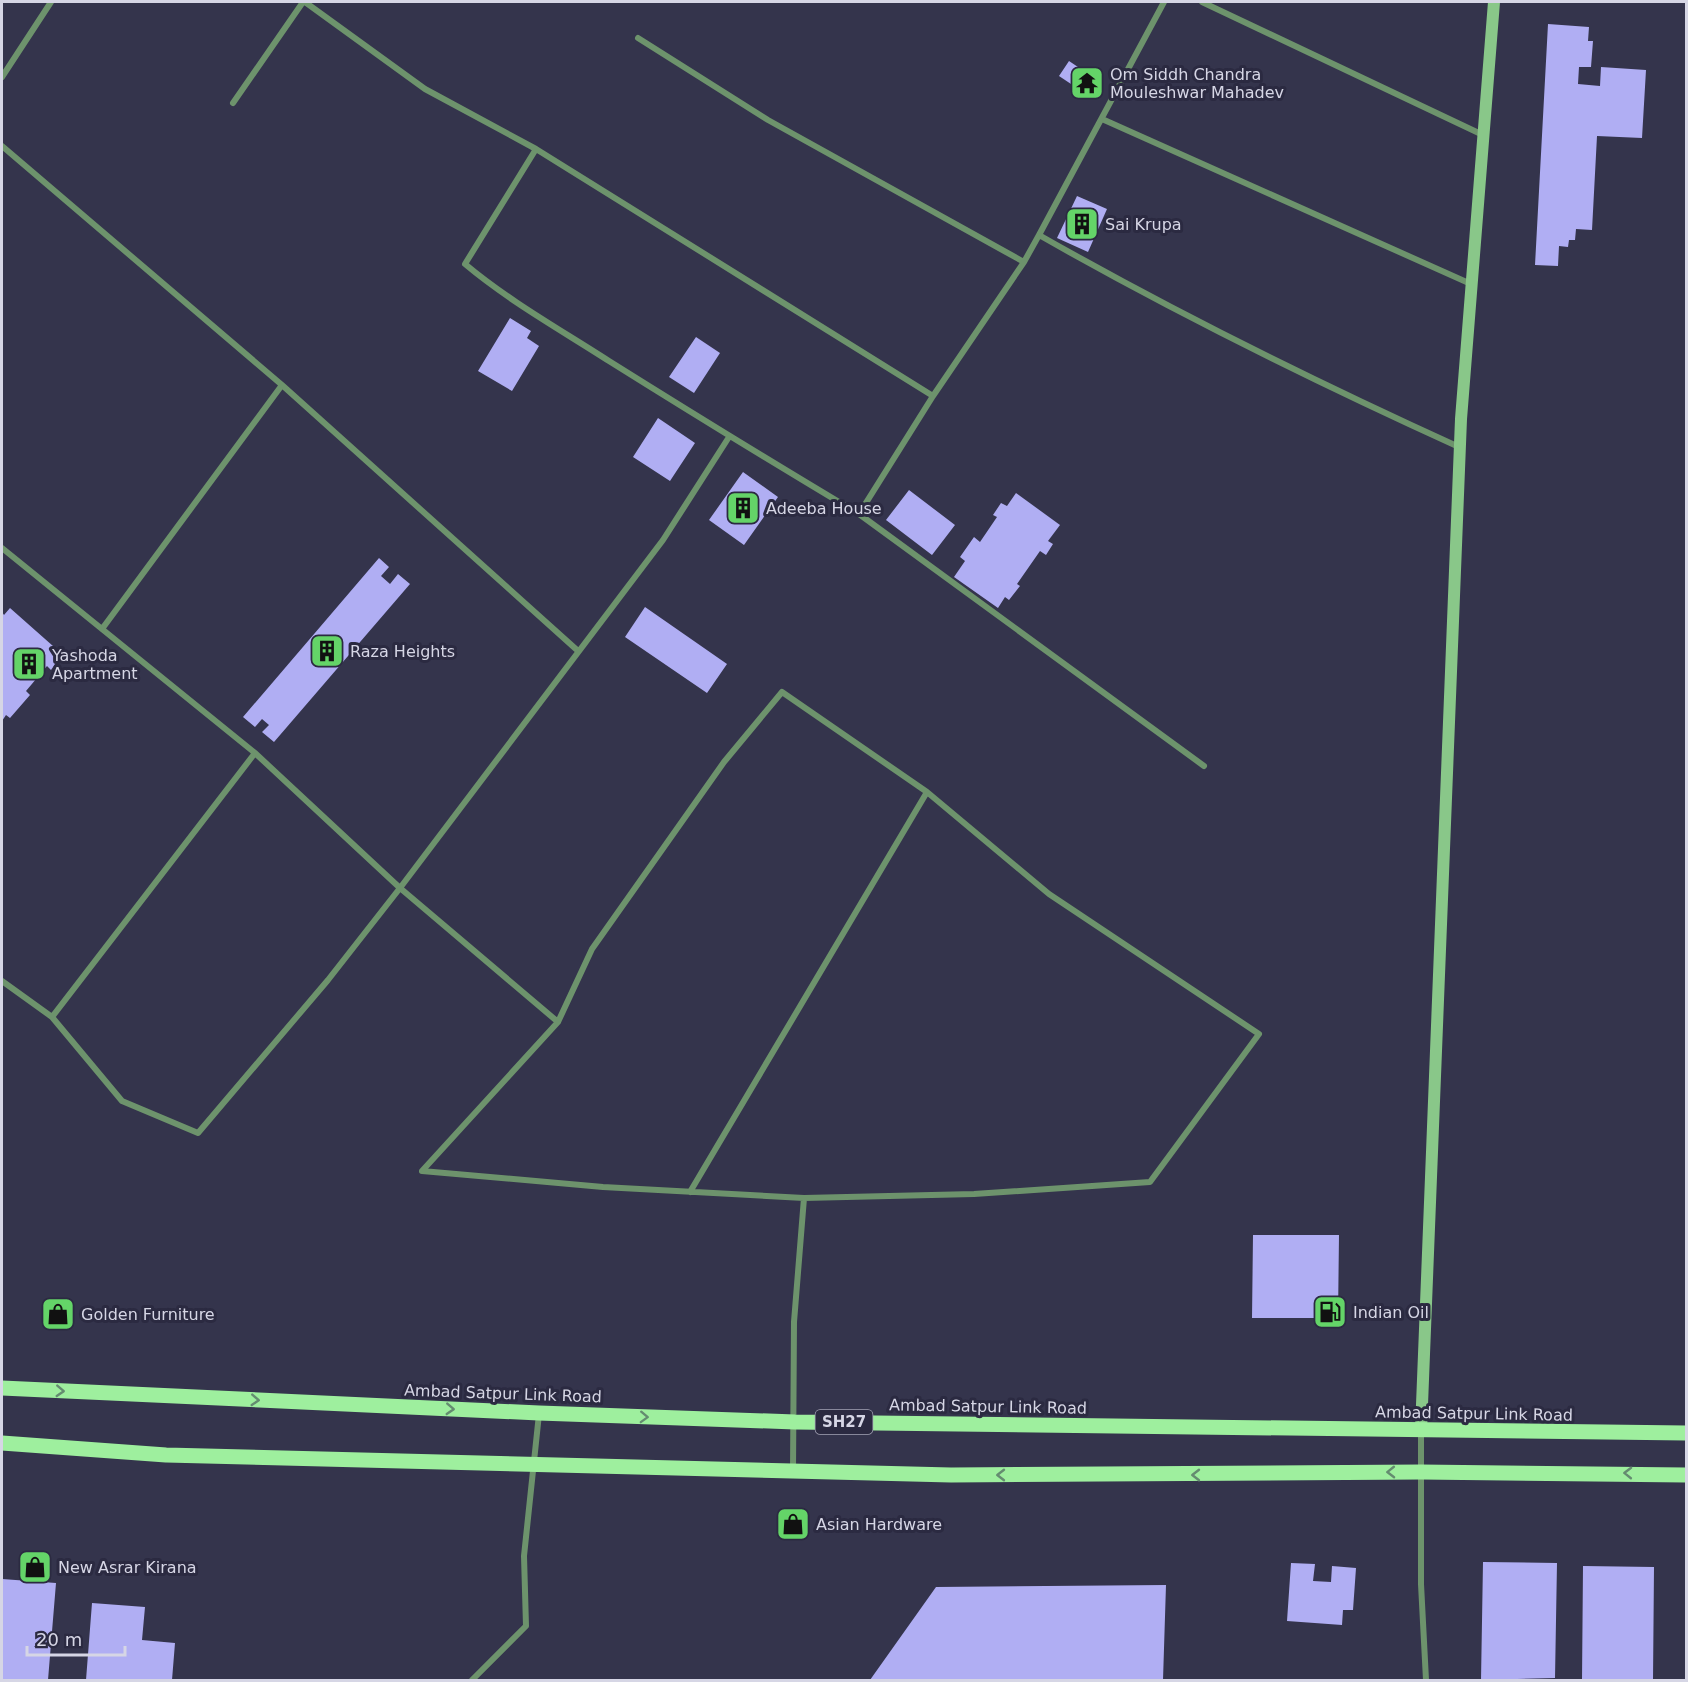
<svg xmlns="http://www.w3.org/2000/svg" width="1688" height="1682" viewBox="0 0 1688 1682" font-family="'DejaVu Sans',sans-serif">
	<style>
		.building { fill: #b0aef3 }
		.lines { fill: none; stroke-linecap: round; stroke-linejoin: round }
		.street { stroke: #6d936c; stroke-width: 6 }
		.secondary { stroke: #89c789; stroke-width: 12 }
		.primary { stroke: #9eef9e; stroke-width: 15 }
		.oneway { stroke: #648c70 }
		.labels { text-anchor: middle; stroke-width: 6; stroke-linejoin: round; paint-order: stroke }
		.shield { fill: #2b2a41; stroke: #a3a2b4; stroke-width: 1.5 }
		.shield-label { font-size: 15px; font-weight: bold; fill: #d6d6e5 }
		.poi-label { font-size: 16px; fill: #d6d6e5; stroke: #2b2a41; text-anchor: start }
		.street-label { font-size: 16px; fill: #d6d6e5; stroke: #2b2a41 }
	</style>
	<rect width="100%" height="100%" fill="#34344c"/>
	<path class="building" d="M1548,24L1589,27L1588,41H1593L1591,67H1579L1578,84L1600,86L1601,67L1646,70L1642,138L1597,136L1592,230L1576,229L1575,240H1569L1568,247L1559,246L1558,266L1535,265Z
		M1069,61L1081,69L1071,84L1059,76Z
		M1085,70L1100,78L1090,96L1075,87Z
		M1077,196L1107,209L1088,252L1057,238Z
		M510,318L531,331L527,338L539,346L512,391L478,371Z
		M696,337L720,353L694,393L669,377Z
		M658,418L695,443L670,481L633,457Z
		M743,472L778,497L744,545L709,520Z
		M909,490L955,525L932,555L886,520Z
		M1016,493L1060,525L1048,541L1053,544L1046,555L1040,551L1017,584L1020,586L1009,600L1005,597L998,608L954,577L965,561L960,557L974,537L980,542L997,517L993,515L1001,503L1007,506Z
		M379,558L389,567L381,576L390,584L398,574L410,584L274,742L262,732L269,725L262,719L255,727L243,717Z
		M645,607L727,664L707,693L625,637Z
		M10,608L62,654L51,670L47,666L26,691L30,695L10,718L6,715L2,721V612L4,615Z
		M1253,1235H1339L1338,1318H1252Z
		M1483,1562L1557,1563L1555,1678L1481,1680Z
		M1291,1563L1315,1564L1313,1581L1331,1582L1332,1566L1356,1568L1353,1610H1343L1342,1625L1287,1621Z
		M1583,1566L1654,1567L1653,1680H1582Z
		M2,1579L56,1583L48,1680H2Z
		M1166,1585L1163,1680H870L936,1587Z
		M92,1603L145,1607L142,1640L175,1643L172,1680H86Z"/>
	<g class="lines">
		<path class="street" d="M305,2L425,89L536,149L933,396
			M1202,2L1483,135
			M638,38L768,120L1024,262
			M2,77L51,2
			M233,103L303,2
			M1102,119L1471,284
			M2,146L282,385L577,650
			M536,149L465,264C509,301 561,330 609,361C692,413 775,464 859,514L933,396L1024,262L1039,235C1176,313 1316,382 1459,447
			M1039,235L1164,2
			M859,514L1204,766
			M2,548L255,753L400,888L558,1022
			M102,629L282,385
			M2,981L52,1017L122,1101L198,1133L328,980L400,888L663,540L729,437
			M52,1017L255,753
			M690,1192L927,792
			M1421,1430V1584L1426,1680
			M793,1470L794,1322L804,1198L603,1187L422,1171L558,1022L592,949L724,762L782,692L927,792L1049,894L1259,1034L1150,1182L974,1194L804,1198
			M472,1680L526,1626L524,1556L539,1414"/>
		<path class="secondary" d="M1421,1430L1461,419L1494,2"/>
		<path class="primary" d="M2,1388L539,1413L795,1422L1686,1433
			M2,1443L166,1455L951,1475L1421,1472L1686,1475"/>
	</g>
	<defs><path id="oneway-chevron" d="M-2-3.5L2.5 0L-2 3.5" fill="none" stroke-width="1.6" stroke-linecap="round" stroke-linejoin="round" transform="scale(1.5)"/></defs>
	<g class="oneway">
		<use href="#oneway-chevron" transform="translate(60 1391) rotate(3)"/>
		<use href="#oneway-chevron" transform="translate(255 1400) rotate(3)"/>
		<use href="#oneway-chevron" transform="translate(450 1409) rotate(3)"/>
		<use href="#oneway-chevron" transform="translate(644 1417) rotate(2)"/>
		<use href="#oneway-chevron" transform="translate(1391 1472) rotate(179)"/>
		<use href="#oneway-chevron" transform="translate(1628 1473) rotate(-179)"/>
		<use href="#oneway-chevron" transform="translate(1001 1475) rotate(-180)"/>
		<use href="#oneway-chevron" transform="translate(1196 1475) rotate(180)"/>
	</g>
	<defs>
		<symbol id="temple-square" viewBox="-11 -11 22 22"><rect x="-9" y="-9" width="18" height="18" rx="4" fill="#64d468" stroke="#2b2a41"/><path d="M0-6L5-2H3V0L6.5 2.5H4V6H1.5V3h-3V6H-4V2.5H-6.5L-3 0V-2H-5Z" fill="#111"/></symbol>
		<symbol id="building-square" viewBox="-11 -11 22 22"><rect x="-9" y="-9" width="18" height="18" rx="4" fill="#64d468" stroke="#2b2a41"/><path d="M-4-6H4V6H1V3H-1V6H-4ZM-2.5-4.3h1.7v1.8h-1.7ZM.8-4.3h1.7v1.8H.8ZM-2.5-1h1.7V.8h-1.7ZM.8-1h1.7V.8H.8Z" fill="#111"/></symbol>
		<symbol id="fuel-square" viewBox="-11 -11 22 22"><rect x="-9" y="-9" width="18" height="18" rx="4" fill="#64d468" stroke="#2b2a41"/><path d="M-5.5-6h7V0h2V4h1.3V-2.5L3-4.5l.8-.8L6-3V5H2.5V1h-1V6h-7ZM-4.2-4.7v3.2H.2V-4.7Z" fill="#111"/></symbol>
		<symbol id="shop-square" viewBox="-11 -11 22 22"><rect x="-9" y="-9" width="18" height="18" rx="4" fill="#64d468" stroke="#2b2a41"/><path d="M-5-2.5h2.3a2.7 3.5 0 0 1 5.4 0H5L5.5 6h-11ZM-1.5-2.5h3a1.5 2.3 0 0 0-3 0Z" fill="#111"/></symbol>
	</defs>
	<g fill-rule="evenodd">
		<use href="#temple-square" x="1068" y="64" width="38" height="38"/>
		<use href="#building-square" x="1063" y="205" width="38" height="38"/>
		<use href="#building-square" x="724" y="489" width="38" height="38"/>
		<use href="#building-square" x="308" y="632" width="38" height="38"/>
		<use href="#building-square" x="10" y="645" width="38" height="38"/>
		<use href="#fuel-square" x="1311" y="1293" width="38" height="38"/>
		<use href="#shop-square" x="39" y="1295" width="38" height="38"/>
		<use href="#shop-square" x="774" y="1505" width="38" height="38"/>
		<use href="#shop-square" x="16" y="1548" width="38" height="38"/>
	</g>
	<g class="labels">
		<rect class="shield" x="815.5" y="1410" width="57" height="24" rx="4.5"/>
		<g class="shield-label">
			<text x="844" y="1427">SH27</text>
		</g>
		<g class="poi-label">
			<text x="1110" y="80">Om Siddh Chandra<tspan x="1110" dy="18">Mouleshwar Mahadev</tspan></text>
			<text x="1105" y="230">Sai Krupa</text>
			<text x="766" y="514">Adeeba House</text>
			<text x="350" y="657">Raza Heights</text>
			<text x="52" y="661">Yashoda<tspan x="52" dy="18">Apartment</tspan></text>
			<text x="1353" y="1318">Indian Oil</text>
			<text x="81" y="1320">Golden Furniture</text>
			<text x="816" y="1530">Asian Hardware</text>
			<text x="58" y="1573">New Asrar Kirana</text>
		</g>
		<g class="street-label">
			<text transform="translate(503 1393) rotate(2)" y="6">Ambad Satpur Link Road</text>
			<text transform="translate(988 1406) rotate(1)" y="6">Ambad Satpur Link Road</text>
			<text transform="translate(1474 1413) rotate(1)" y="6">Ambad Satpur Link Road</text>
		</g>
	</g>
	<rect width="1688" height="1682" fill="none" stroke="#d6d6e5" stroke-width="6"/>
	<path d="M27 1646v9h98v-9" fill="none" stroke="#d6d6e5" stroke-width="3"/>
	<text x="36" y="1646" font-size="18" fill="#d6d6e5" stroke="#2b2a41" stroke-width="4.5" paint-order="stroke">20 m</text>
</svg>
